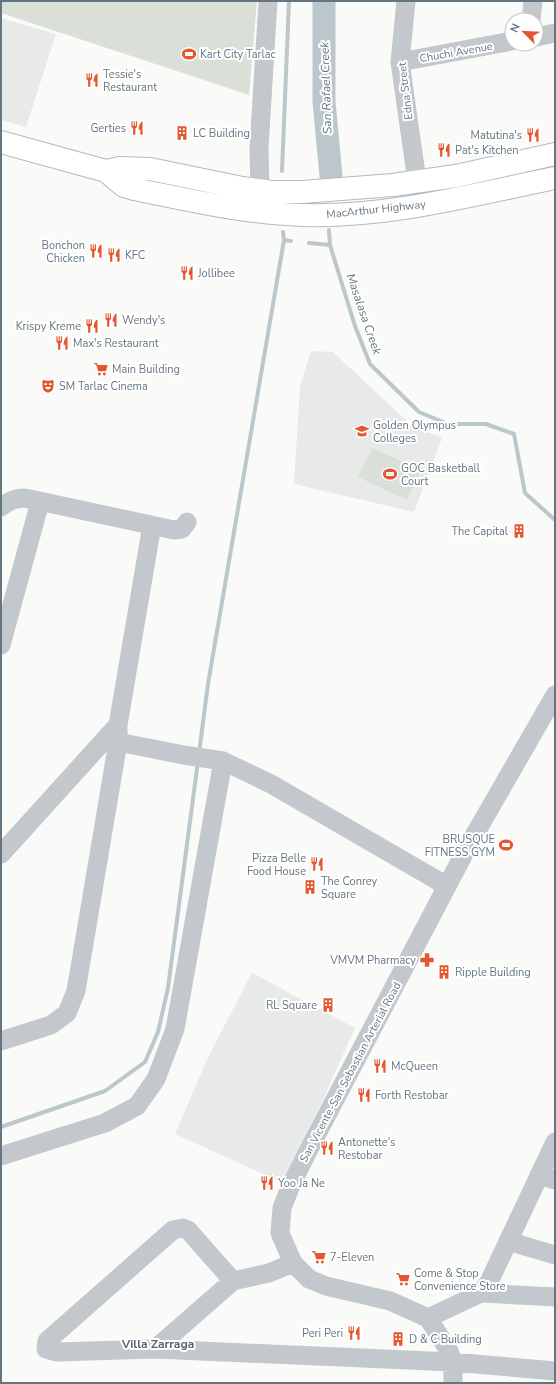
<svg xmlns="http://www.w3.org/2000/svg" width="556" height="1384" viewBox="0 0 556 1384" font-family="'Nunito Sans',sans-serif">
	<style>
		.built { fill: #e8e9e9 }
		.green { fill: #dadfd7 }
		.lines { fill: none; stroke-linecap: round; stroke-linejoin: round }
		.stream { stroke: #bbc7cb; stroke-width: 4 }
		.river { stroke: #bbc7cb; stroke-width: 23 }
		.highway-casing { stroke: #b4b9bd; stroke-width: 24 }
		.minor { stroke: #c3c8cc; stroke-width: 19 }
		.highway { stroke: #fff; stroke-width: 22 }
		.labels { text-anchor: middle; stroke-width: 4; stroke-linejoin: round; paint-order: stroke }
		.street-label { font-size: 11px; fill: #657683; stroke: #fff }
		.poi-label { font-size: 11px; fill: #657683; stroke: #fff; text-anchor: start }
		.water-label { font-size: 12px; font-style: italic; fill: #60757c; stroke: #fff }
		.neighbourhood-label { font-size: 12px; font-weight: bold; fill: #57646e; stroke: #fff }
	</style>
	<rect width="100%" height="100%" fill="#fafaf8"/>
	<path class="built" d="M1,18L56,34L26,127L1,120Z
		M311,351L333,352L411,425L442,438L414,512L294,484L300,386Z
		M252,973L355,1028L321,1104L281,1182L175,1134L210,1053Z"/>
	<path class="green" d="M1,1H257L249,95L1,13Z
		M372,448L421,470L407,500L358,477Z"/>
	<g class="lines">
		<path class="stream" d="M282,171L289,1
			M329,230L330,245L355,326L370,364L419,412L448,424H486L514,434L525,493L555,520
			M284,240L291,241
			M309,243L330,245
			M199,753L208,684L284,240L283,232
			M1,1127L105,1091L145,1062L158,1032L168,988L198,761"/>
		<path class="river" d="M324,1V102L331,176"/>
		<defs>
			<path id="highway" d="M1,142L106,171L124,186L134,189C189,200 245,213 301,215C387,218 472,195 555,178
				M106,171L120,168L150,169L242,188L272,192H302L393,185L456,176L555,154"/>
		</defs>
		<use href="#highway" class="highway-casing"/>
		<path class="minor" d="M406,1L400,62L417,181
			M531,20L533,1
			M536,37L555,33
			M400,62L512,41
			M260,190L259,148L268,1
			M1,507C9,501 15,498 25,498L174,530L182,529L187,522
			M1,645L40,502
			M118,742L184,755L223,761L271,784L447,886
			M1,854L118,725
			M1,1041L51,1025L67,1013L76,991L118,742V725L152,525
			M1,1156L105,1123L137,1106L156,1079L175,1029L223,761
			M539,1175L555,1180
			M508,1241L555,1255
			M233,1281L188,1230L183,1228L173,1230L47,1341L46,1349L56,1352L155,1349L453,1362L555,1371
			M481,1293L555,1297
			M428,1318L481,1293L489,1282L555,1142
			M155,1349L233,1281L269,1273L293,1263
			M453,1383V1362L449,1351L428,1318L390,1301L326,1286L309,1279L293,1263L280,1233L282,1208L291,1185L309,1149L467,848L555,695"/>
		<use href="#highway" class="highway"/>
	</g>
	<defs>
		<symbol id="stadium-bare" viewBox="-9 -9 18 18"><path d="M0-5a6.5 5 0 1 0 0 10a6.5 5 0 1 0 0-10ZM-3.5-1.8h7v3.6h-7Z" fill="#e4572e" stroke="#fff" stroke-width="2.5" paint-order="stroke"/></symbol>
		<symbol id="restaurant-bare" viewBox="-9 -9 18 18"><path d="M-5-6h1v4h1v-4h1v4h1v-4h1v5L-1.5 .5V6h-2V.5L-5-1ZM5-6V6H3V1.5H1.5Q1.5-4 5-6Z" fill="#e4572e" stroke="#fff" stroke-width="2.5" paint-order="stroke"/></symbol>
		<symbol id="building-bare" viewBox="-9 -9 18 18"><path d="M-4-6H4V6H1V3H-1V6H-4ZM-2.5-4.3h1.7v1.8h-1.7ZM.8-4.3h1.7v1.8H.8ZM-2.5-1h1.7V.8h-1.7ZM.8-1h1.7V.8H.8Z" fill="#e4572e" stroke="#fff" stroke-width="2.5" paint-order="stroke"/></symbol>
		<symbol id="supermarket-bare" viewBox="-9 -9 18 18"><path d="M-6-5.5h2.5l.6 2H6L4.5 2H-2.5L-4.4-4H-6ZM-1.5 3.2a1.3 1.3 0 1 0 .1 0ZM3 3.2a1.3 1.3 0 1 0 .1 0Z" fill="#e4572e" stroke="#fff" stroke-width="2.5" paint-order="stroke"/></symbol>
		<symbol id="theatre-bare" viewBox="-9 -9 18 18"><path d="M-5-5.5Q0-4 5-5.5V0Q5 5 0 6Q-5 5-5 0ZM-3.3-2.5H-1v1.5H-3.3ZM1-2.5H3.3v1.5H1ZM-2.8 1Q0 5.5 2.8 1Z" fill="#e4572e" stroke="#fff" stroke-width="2.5" paint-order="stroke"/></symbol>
		<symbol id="university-bare" viewBox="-9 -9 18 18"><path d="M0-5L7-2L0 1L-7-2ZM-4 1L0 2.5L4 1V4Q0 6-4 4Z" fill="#e4572e" stroke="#fff" stroke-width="2.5" paint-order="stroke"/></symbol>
		<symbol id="pharmacy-bare" viewBox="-9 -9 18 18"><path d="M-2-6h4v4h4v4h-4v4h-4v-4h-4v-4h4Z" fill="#e4572e" stroke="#fff" stroke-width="2.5" paint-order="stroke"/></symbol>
	</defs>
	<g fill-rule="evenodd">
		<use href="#stadium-bare" x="179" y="44" width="20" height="20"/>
		<use href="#restaurant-bare" x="82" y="70" width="20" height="20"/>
		<use href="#restaurant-bare" x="127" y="118" width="20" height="20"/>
		<use href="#building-bare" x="172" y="123" width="20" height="20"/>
		<use href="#restaurant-bare" x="523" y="125" width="20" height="20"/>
		<use href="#restaurant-bare" x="434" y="140" width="20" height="20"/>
		<use href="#restaurant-bare" x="86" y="241" width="20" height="20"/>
		<use href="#restaurant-bare" x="104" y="245" width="20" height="20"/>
		<use href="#restaurant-bare" x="177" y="263" width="20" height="20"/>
		<use href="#restaurant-bare" x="101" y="310" width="20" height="20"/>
		<use href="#restaurant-bare" x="82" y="316" width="20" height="20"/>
		<use href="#restaurant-bare" x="52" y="333" width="20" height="20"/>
		<use href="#supermarket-bare" x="91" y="359" width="20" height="20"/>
		<use href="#theatre-bare" x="38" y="376" width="20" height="20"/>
		<use href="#university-bare" x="352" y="421" width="20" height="20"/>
		<use href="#stadium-bare" x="380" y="464" width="20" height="20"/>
		<use href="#building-bare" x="509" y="521" width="20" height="20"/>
		<use href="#stadium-bare" x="496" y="835" width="20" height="20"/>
		<use href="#restaurant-bare" x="307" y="854" width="20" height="20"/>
		<use href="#building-bare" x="300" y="877" width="20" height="20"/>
		<use href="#pharmacy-bare" x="417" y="950" width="20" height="20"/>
		<use href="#building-bare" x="434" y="962" width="20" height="20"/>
		<use href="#building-bare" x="318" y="995" width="20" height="20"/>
		<use href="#restaurant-bare" x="370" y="1056" width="20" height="20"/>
		<use href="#restaurant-bare" x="354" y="1085" width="20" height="20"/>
		<use href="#restaurant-bare" x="317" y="1138" width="20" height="20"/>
		<use href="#restaurant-bare" x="257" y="1173" width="20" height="20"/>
		<use href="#supermarket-bare" x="309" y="1247" width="20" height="20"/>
		<use href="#supermarket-bare" x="393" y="1269" width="20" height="20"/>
		<use href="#restaurant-bare" x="344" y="1323" width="20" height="20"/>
		<use href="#building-bare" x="388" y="1329" width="20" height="20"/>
	</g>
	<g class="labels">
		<g class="street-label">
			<text transform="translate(456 52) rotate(-10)" y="4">Chuchi Avenue</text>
			<text transform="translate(405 91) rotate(-97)" y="4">Edna Street</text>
			<text transform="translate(376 209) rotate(-6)" y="4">MacArthur Highway</text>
			<text transform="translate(350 1072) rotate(-62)" y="4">San Vicente-San Sebastian Arterial Road</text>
		</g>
		<g class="poi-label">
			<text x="200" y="58">Kart City Tarlac</text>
			<text x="103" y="78">Tessie's<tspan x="103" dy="13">Restaurant</tspan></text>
			<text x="126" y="132" text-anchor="end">Gerties</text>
			<text x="193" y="137">LC Building</text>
			<text x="522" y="139" text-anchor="end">Matutina's</text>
			<text x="455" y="154">Pat's Kitchen</text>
			<text x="85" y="249" text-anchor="end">Bonchon<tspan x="85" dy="13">Chicken</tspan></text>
			<text x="125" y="259">KFC</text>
			<text x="198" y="277">Jollibee</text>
			<text x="122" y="324">Wendy's</text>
			<text x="81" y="330" text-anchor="end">Krispy Kreme</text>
			<text x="73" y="347">Max's Restaurant</text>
			<text x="112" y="373">Main Building</text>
			<text x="59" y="390">SM Tarlac Cinema</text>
			<text x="373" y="429">Golden Olympus<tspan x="373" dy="13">Colleges</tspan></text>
			<text x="401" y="472">GOC Basketball<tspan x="401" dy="13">Court</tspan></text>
			<text x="508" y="535" text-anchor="end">The Capital</text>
			<text x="495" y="843" text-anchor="end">BRUSQUE<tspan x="495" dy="13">FITNESS GYM</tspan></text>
			<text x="306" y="862" text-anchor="end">Pizza Belle<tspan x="306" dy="13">Food House</tspan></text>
			<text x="321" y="885">The Conrey<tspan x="321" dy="13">Square</tspan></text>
			<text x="416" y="964" text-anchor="end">VMVM Pharmacy</text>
			<text x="455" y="976">Ripple Building</text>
			<text x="317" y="1009" text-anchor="end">RL Square</text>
			<text x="391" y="1070">McQueen</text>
			<text x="375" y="1099">Forth Restobar</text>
			<text x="338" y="1146">Antonette's<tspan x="338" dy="13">Restobar</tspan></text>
			<text x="278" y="1187">Yoo Ja Ne</text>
			<text x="330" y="1261">7-Eleven</text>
			<text x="414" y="1277">Come &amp; Stop<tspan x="414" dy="13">Convenience Store</tspan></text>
			<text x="343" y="1337" text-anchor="end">Peri Peri</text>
			<text x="409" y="1343">D &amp; C Building</text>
		</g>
		<g class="water-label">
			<text transform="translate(326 88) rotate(-92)" y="4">San Rafael Creek</text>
			<text transform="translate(364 314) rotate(71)" y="4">Masalasa Creek</text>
		</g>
		<g class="neighbourhood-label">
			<text x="158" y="1348">Villa Zarraga</text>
		</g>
	</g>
	<rect width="556" height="1384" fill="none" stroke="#657683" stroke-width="4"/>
	<g transform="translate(524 32) rotate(294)"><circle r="19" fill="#ffffff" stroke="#c1c8cd"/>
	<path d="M0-3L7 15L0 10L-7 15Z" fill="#e4572e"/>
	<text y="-6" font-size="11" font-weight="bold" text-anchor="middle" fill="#657683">N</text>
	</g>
</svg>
